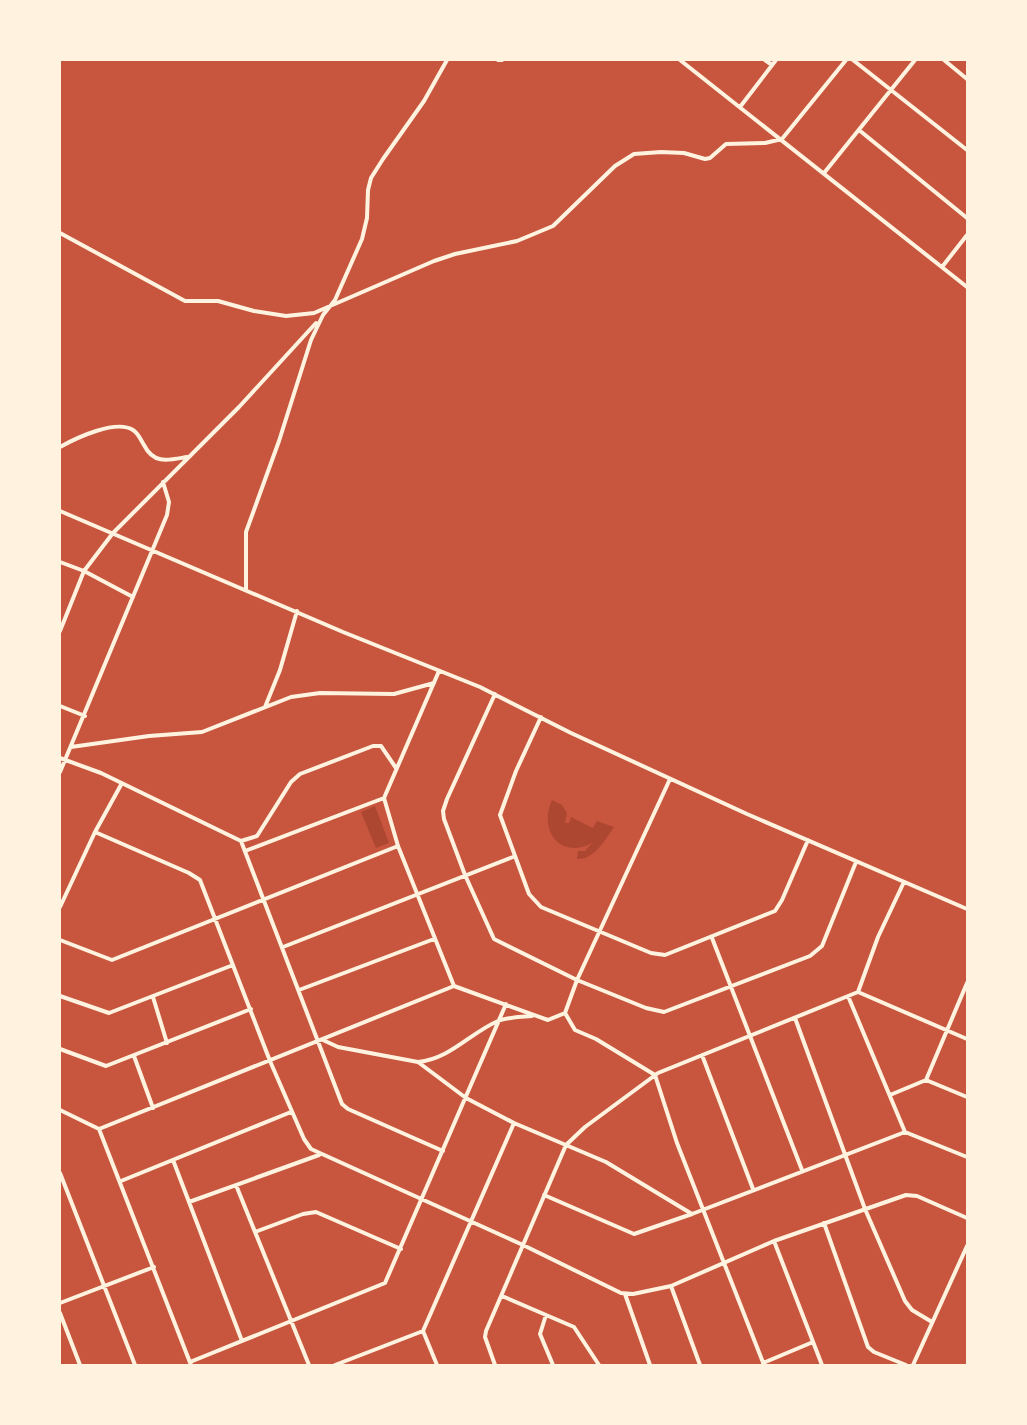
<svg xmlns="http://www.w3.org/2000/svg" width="1027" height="1425" viewBox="0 0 1027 1425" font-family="'Varela Round',sans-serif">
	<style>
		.green { fill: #ae4732 }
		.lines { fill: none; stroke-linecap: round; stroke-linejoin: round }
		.minor { stroke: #fff3e0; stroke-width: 4 }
	</style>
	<rect width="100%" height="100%" fill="#c8553d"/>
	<path class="green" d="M552,800L562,805L567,813L565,823H569L571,817L593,828L597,821L614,827C605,840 594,860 577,859L578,851H585L592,843C560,860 538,830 552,800Z
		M375,806L389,843L376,848L361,812Z"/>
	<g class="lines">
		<path class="minor" d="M498,60H502
			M680,60L967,287
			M765,60L772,65
			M853,60L967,150
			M944,60L967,79
			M740,107L776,60
			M859,130L967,218
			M824,173L915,60
			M60,233L185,301H218L254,311L286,316L314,313L434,261L455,254L517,241L553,226L615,166L634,154L661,152L684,153L705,159L710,158L726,144L765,143L782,139L846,60
			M942,267L967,235
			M60,447C76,438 116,419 133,430C138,433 141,440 144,445C154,465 169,460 187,457
			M60,511L343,632L480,687L571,733L747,814L967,909
			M60,562L84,571L133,597
			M246,589V532L279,441L311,340L323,315L335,300L362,239L367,218L368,190L371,178L383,159L424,101L447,60
			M60,631L84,571L113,533L239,407L316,323
			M439,671L384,798L398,846L454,986L548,1020L565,1013
			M495,694L447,799L443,811L444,819L465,875L494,939L577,980L646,1008L664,1012L810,956L822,946L856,862
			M60,706L85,716
			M265,707L280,670L297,611
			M541,717L516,771L500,815L529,894L541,907L651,953L665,955L775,911L782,900L808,840
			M71,747L149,736L202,732L291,697L320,693L394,694L434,683
			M60,758L101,773L241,841L257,836L291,782L300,774L373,746H381L396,768
			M60,772L167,515L169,502L163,482
			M670,779L577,980L565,1013L575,1030L596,1039L655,1075L677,1143L764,1365
			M95,832L189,873L200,880L270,1061L304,1139L311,1149L523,1245L621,1293L633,1294L671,1286L774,1241L906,1195L917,1196L967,1218
			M241,841L342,1104L348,1109L443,1151
			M245,851L384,798
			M60,907L95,832L122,783
			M712,938L802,1170
			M60,940L112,960L398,846
			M283,947L513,857
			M299,990L434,939
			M858,992L878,937L904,882
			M60,996L109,1013L233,965
			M848,996L905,1132
			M153,997L167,1043
			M795,1018L865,1209L905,1301L912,1310L932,1322
			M323,1040L338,1047L418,1062C450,1059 470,1033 498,1021C508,1017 521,1017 532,1016
			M60,1049L106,1066L251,1009
			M702,1055L753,1189
			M134,1056L153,1108
			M418,1062L466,1098L514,1123L606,1162L692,1214L905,1132L967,1157
			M926,1080L967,1097
			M890,1095L926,1080L967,983
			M60,1110L99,1129L191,1365
			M99,1129L454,986
			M173,1160L242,1341
			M60,1173L135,1365
			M121,1181L291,1112
			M236,1185L309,1365
			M544,1195L634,1234L692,1214
			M189,1202L319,1155
			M824,1223L868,1347L874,1352L906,1365
			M255,1232L303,1214L316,1212L401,1249
			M774,1241L822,1365
			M671,1286L700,1365
			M625,1294L650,1365
			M502,1296L574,1327L599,1365
			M60,1303L154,1267
			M60,1313L80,1365
			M546,1315L540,1334L553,1365
			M423,1331L437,1365
			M190,1362L385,1283L506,1004
			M763,1363L813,1342
			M335,1365L423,1331L514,1123
			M495,1365L485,1337L486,1331L566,1145L585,1127L658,1073L858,992L967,1039
			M913,1365L967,1246"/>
	</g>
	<rect width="1027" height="1425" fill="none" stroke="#fff3e0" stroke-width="122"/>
</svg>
